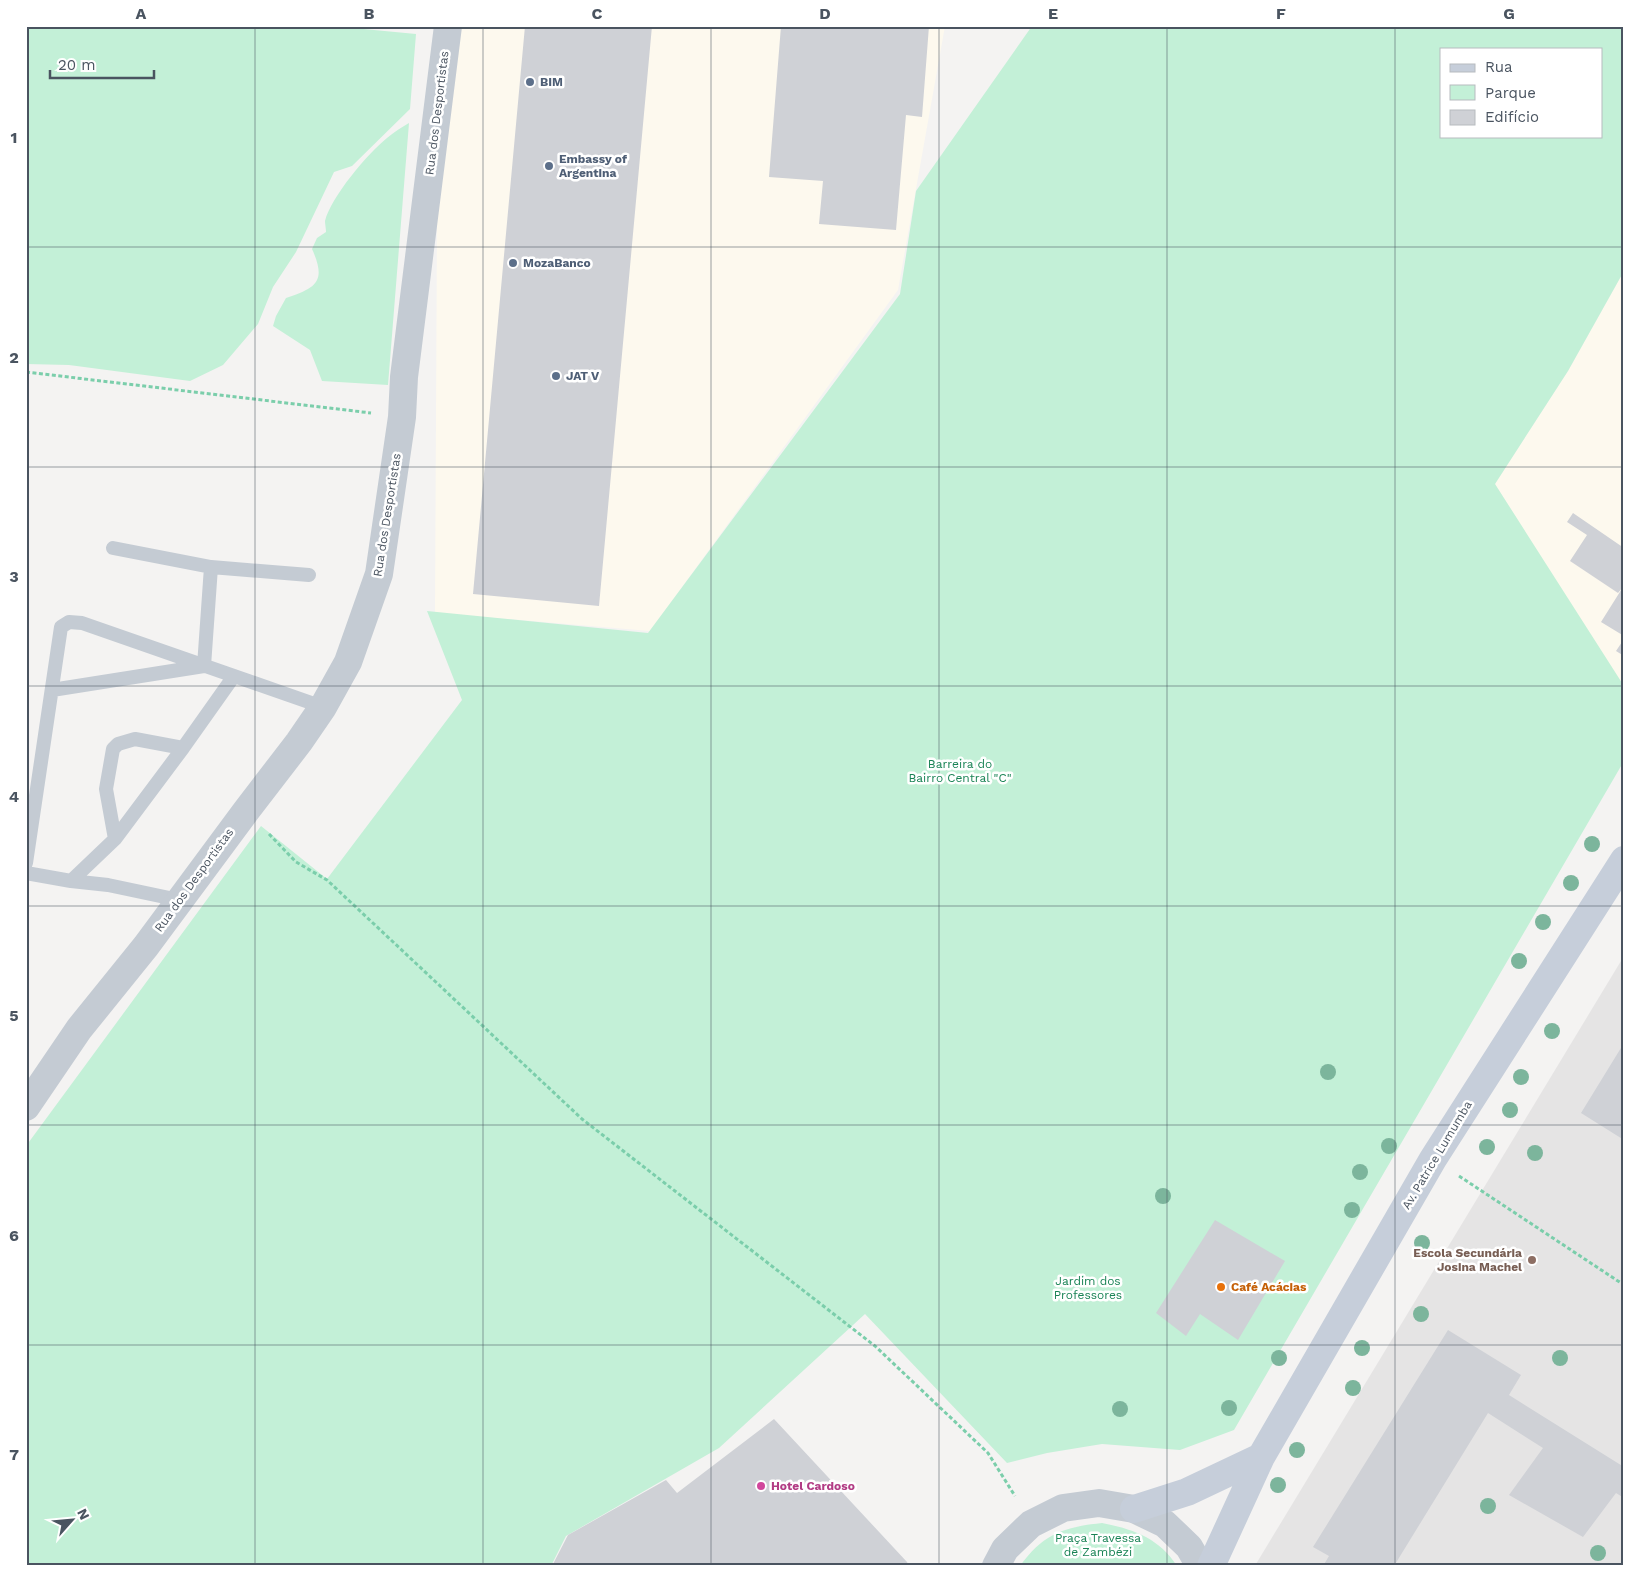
<svg xmlns="http://www.w3.org/2000/svg" width="1650" height="1592" viewBox="0 0 1650 1592" font-family="'Work Sans',sans-serif">
	<style>
		.commercial { fill: #fdf9ee }
		.education { fill: #e5e4e4 }
		.green { fill: #c3f0d7; fill-rule: evenodd }
		.building { fill: #cfd1d6 }
		.lines { fill: none; stroke-linecap: round; stroke-linejoin: round }
		.path { stroke: #7bceab; stroke-width: 3; stroke-dasharray: 4 2.5; stroke-linecap: butt }
		.lane { stroke: #c4cbd3; stroke-width: 14 }
		.street { stroke: #c4cbd3; stroke-width: 28 }
		.secondary { stroke: #c6ceda; stroke-width: 28 }
		.tree { fill: #7cb59c }
		.grid { fill: none; stroke: #4a5460; stroke-width: 1; stroke-opacity: 0.55 }
		.service-dot { fill: #5c6f8a; stroke: #fff; stroke-width: 2 }
		.education-dot { fill: #8d6e63; stroke: #fff; stroke-width: 2 }
		.food-dot { fill: #e8710a; stroke: #fff; stroke-width: 2 }
		.hotel-dot { fill: #d1479c; stroke: #fff; stroke-width: 2 }
		.labels { text-anchor: middle; stroke-width: 5; stroke-linejoin: round; paint-order: stroke }
		.service-label { font-size: 12px; font-weight: bold; fill: #4e5e75; stroke: #fff; text-anchor: start }
		.street-label { font-size: 12px; fill: #4a5460; stroke: #fff }
		.park-label { font-size: 12px; fill: #198355; stroke: #fff }
		.education-label { font-size: 12px; font-weight: bold; fill: #785e54; stroke: #fff; text-anchor: end }
		.food-label { font-size: 12px; font-weight: bold; fill: #c56008; stroke: #fff; text-anchor: start }
		.hotel-label { font-size: 12px; font-weight: bold; fill: #b23c85; stroke: #fff; text-anchor: start }
		.neatline { fill: none; stroke: #4a5460; stroke-width: 2 }
		.grid-label { font-size: 16px; text-anchor: middle; font-weight: bold; fill: #4a5460 }
	</style>
	<rect width="100%" height="100%" fill="#f4f3f2"/>
	<path class="commercial" d="M438,26H945L898,290L650,631L435,613Z
		M1624,271V690L1495,484L1568,371Z"/>
	<path class="education" d="M1624,956V1566H1259L1256,1564Z"/>
	<path class="green" d="M26,26H332L416,34L410,109L352,166L334,172L296,252L273,287L258,324L223,365L190,381L69,365L26,364Z
		M1032,26H1624V271L1568,371L1495,484L1624,686V761L1234,1430L1180,1450L1102,1444L1047,1453L1007,1463L865,1314L719,1448L566,1536L551,1566H26V1146L261,826L327,879L462,700L427,611L648,633L900,294L916,191ZM1441,49H1601V136H1441Z
		M409,123L388,385L322,381L310,350L273,326L276,316L286,298C316,288 327,282 312,249L317,238L326,232C326,229 325,224 325,221C331,197 368,153 387,138C394,132 402,127 409,123Z
		M1102,1523C1133,1529 1159,1538 1177,1566H1020C1043,1534 1064,1527 1102,1523Z"/>
	<path class="building" d="M525,26H652L599,606L473,594Z
		M781,26H929L922,117L906,115L896,230L819,224L823,181L769,177Z
		M1573,513L1624,548V636L1601,622L1623,587L1618,593L1570,561L1587,535L1567,522Z
		M1624,639V656L1616,651Z
		M1624,1043V1140L1581,1113Z
		M1215,1220L1285,1261L1238,1340L1200,1314L1186,1336L1156,1313Z
		M1448,1330L1521,1375L1509,1395L1624,1467V1498L1616,1493L1583,1537L1509,1495L1543,1448L1488,1413L1394,1566H1323L1329,1556L1313,1547Z
		M774,1419L907,1562L909,1566H552L568,1535L666,1480L677,1493Z"/>
	<g class="lines">
		<path class="path" d="M26,372L371,413
			M269,834L296,862L327,880L582,1119L875,1346L988,1453L1015,1496
			M1459,1176L1624,1285"/>
		<path class="lane" d="M211,567L309,575
			M52,690L204,666L211,567L113,548
			M115,839L106,789L113,749L118,744L135,739L183,748
			M26,863L61,627L69,622L82,623L323,707
			M26,873L71,881L108,885L179,900
			M71,881L115,839L183,748L234,676"/>
		<path class="street" d="M26,1107L79,1029L146,946L246,811L299,742L323,707L348,662L379,574L402,417L404,377L448,26
			M996,1566L1005,1549L1031,1524L1063,1508L1099,1503L1134,1509L1165,1524L1189,1547L1200,1566"/>
		<path class="secondary" d="M1134,1509L1187,1492L1261,1457
			M1211,1566L1261,1457L1433,1159L1624,860"/>
	</g>
	<g class="tree">
		<circle cx="1592" cy="844" r="8"/>
		<circle cx="1571" cy="883" r="8"/>
		<circle cx="1543" cy="922" r="8"/>
		<circle cx="1519" cy="961" r="8"/>
		<circle cx="1552" cy="1031" r="8"/>
		<circle cx="1328" cy="1072" r="8"/>
		<circle cx="1521" cy="1077" r="8"/>
		<circle cx="1510" cy="1110" r="8"/>
		<circle cx="1389" cy="1146" r="8"/>
		<circle cx="1487" cy="1147" r="8"/>
		<circle cx="1535" cy="1153" r="8"/>
		<circle cx="1360" cy="1172" r="8"/>
		<circle cx="1163" cy="1196" r="8"/>
		<circle cx="1352" cy="1210" r="8"/>
		<circle cx="1422" cy="1243" r="8"/>
		<circle cx="1421" cy="1314" r="8"/>
		<circle cx="1362" cy="1348" r="8"/>
		<circle cx="1279" cy="1358" r="8"/>
		<circle cx="1560" cy="1358" r="8"/>
		<circle cx="1353" cy="1388" r="8"/>
		<circle cx="1229" cy="1408" r="8"/>
		<circle cx="1120" cy="1409" r="8"/>
		<circle cx="1297" cy="1450" r="8"/>
		<circle cx="1278" cy="1485" r="8"/>
		<circle cx="1488" cy="1506" r="8"/>
		<circle cx="1598" cy="1553" r="8"/>
	</g>
	<path class="grid" d="M255,26V1566M483,26V1566M711,26V1566M939,26V1566M1167,26V1566M1395,26V1566M26,247H1624M26,467H1624M26,686H1624M26,906H1624M26,1125H1624M26,1345H1624"/>
	<g class="service-dot">
		<circle cx="530" cy="82" r="5"/>
		<circle cx="549" cy="166" r="5"/>
		<circle cx="513" cy="263" r="5"/>
		<circle cx="556" cy="376" r="5"/>
	</g>
	<circle class="education-dot" cx="1532" cy="1260" r="5"/>
	<circle class="food-dot" cx="1221" cy="1287" r="5"/>
	<circle class="hotel-dot" cx="761" cy="1486" r="5"/>
	<g class="labels">
		<g class="service-label">
			<text x="540" y="86">BIM</text>
			<text x="559" y="163">Embassy of<tspan x="559" dy="14">Argentina</tspan></text>
			<text x="523" y="267">MozaBanco</text>
			<text x="566" y="380">JAT V</text>
		</g>
		<g class="street-label">
			<text transform="translate(437 113) rotate(-83)" y="4">Rua dos Desportistas</text>
			<text transform="translate(387 515) rotate(-81)" y="4">Rua dos Desportistas</text>
			<text transform="translate(194 880) rotate(-54)" y="4">Rua dos Desportistas</text>
			<text transform="translate(1437 1155) rotate(-59)" y="4">Av. Patrice Lumumba</text>
		</g>
		<g class="park-label">
			<text x="960" y="768">Barreira do<tspan x="960" dy="14">Bairro Central "C"</tspan></text>
			<text x="1088" y="1285">Jardim dos<tspan x="1088" dy="14">Professores</tspan></text>
			<text x="1098" y="1542">Praça Travessa<tspan x="1098" dy="14">de Zambézi</tspan></text>
		</g>
		<g class="education-label">
			<text x="1522" y="1257">Escola Secundária<tspan x="1522" dy="14">Josina Machel</tspan></text>
		</g>
		<g class="food-label">
			<text x="1231" y="1291">Café Acácias</text>
		</g>
		<g class="hotel-label">
			<text x="771" y="1490">Hotel Cardoso</text>
		</g>
	</g>
	<rect width="1650" height="1592" fill="none" stroke="#ffffff" stroke-width="55"/>
	<rect x="1440" y="48" width="162" height="90" fill="#ffffff" stroke="#b7bbbf"/>
	<rect x="1450" y="64" width="25" height="8" fill="#c6ceda" stroke="#b7bbbf"/>
	<text x="1485" y="72" font-size="15" fill="#4a5460">Rua</text>
	<rect x="1450" y="85" width="25" height="15" fill="#c3f0d7" stroke="#b7bbbf"/>
	<text x="1485" y="98" font-size="15" fill="#4a5460">Parque</text>
	<rect x="1450" y="110" width="25" height="15" fill="#cfd1d6" stroke="#b7bbbf"/>
	<text x="1485" y="122" font-size="15" fill="#4a5460">Edifício</text>
	<g transform="translate(72 1520) rotate(63)" stroke="#ffffff" stroke-width="4" paint-order="stroke">
	<path d="M0-4L9 19L0 12L-9 19Z" fill="#4a5460"/>
	<text y="-8" font-size="14" font-weight="bold" text-anchor="middle" fill="#4a5460">N</text>
	</g>
	<path d="M50 70v8h104v-8" fill="none" stroke="#4a5460" stroke-width="2.5"/>
	<text x="58" y="70" font-size="15" fill="#4a5460" stroke="#ffffff" stroke-width="4" paint-order="stroke">20 m</text>
	<rect x="28" y="28" width="1594" height="1536" class="neatline"/>
	<g class="grid-label">
		<text x="141" y="19">A</text>
		<text x="369" y="19">B</text>
		<text x="597" y="19">C</text>
		<text x="825" y="19">D</text>
		<text x="1053" y="19">E</text>
		<text x="1281" y="19">F</text>
		<text x="1509" y="19">G</text>
		<text x="14" y="143">1</text>
		<text x="14" y="363">2</text>
		<text x="14" y="582">3</text>
		<text x="14" y="802">4</text>
		<text x="14" y="1021">5</text>
		<text x="14" y="1241">6</text>
		<text x="14" y="1460">7</text>
	</g>
</svg>
